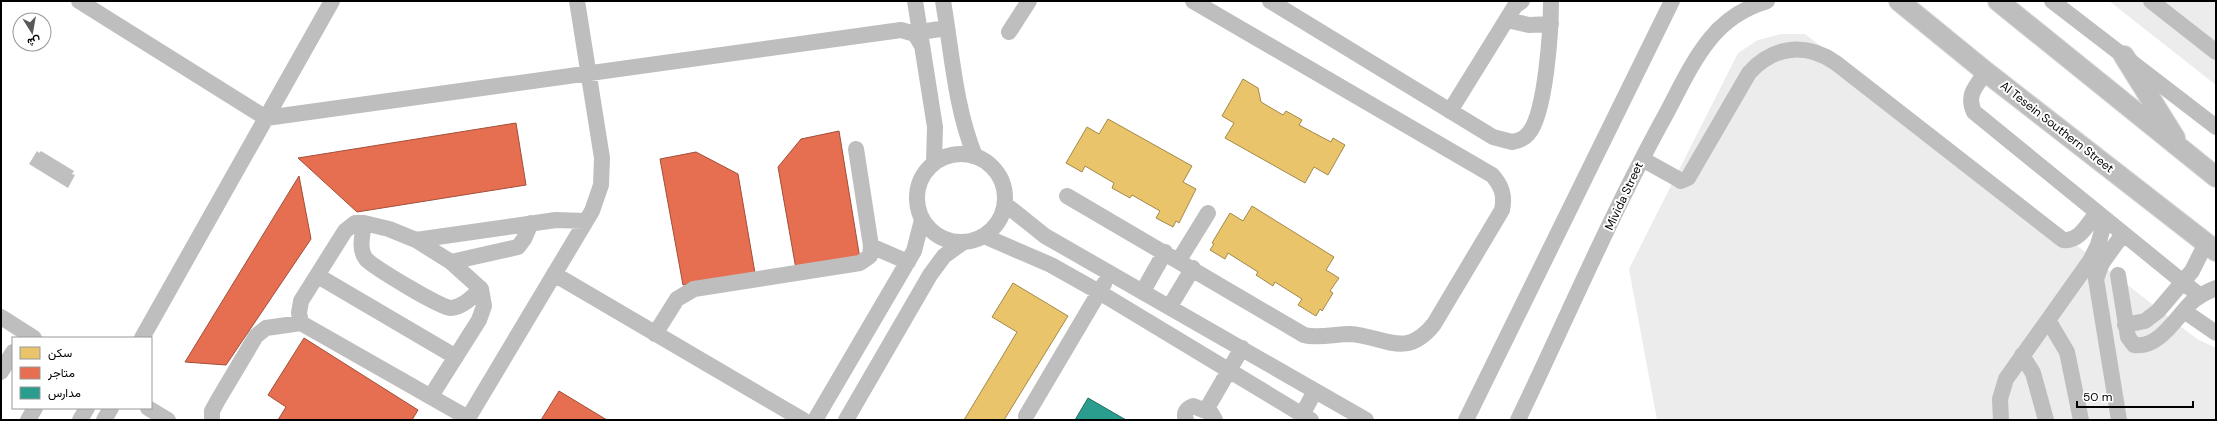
<svg xmlns="http://www.w3.org/2000/svg" width="2217" height="421" viewBox="0 0 2217 421" font-family="'DM Sans',Vazirmatn,sans-serif">
	<style>
		.green { fill: #ececec }
		.water { fill: #bfbfbf }
		.homes { fill: #e9c46a; stroke: #a3894a }
		.shops { fill: #e76f51; stroke: #a24e39 }
		.schools { fill: #2a9d8f; stroke: #1d6e64 }
		.lines { fill: none; stroke-linecap: round; stroke-linejoin: round }
		.major-casing { stroke: #dbdbdb; stroke-width: 22 }
		.minor { stroke: #bebebe; stroke-width: 16 }
		.major { stroke: #bebebe; stroke-width: 20 }
		.labels { text-anchor: middle; stroke-width: 4; stroke-linejoin: round; paint-order: stroke }
		.street-label { font-size: 12px; fill: #000; stroke: #fff }
	</style>
	<rect width="100%" height="100%" fill="#fff"/>
	<path class="green" d="M2109,1H2216V85Z
		M1781,34H1805L2197,339L2216,348V420H1657L1629,269L1738,53L1758,40Z"/>
	<path class="water" d="M37,151L39,153L41,151L74,171L72,174L75,175L68,188L29,164Z"/>
	<path class="homes" d="M1243,79L1258,88L1261,102L1283,115L1286,111L1302,120L1299,125L1331,142L1333,138L1345,145L1328,175L1314,167L1305,183L1225,138L1234,123L1222,116Z
		M1108,119L1192,166L1183,182L1196,189L1179,223L1176,221L1173,227L1156,218L1160,211L1132,195L1130,198L1112,188L1114,183L1085,166L1082,172L1066,163L1087,127L1099,134Z
		M1252,206L1334,257L1326,270L1339,278L1330,291L1333,293L1322,311L1320,309L1316,316L1298,305L1302,299L1275,282L1273,286L1256,275L1258,272L1228,253L1225,259L1210,250L1214,244L1212,243L1230,213L1243,221Z
		M1013,283L1068,316L1004,420H964L1017,332L992,317Z"/>
	<path class="shops" d="M516,123L526,185L357,212L298,158Z
		M839,131L860,259L796,269L778,167L801,139Z
		M696,152L738,174L755,273L683,285L660,159Z
		M299,176L311,239L226,365L185,362Z
		M304,338L418,410L412,420H278L286,407L268,395Z
		M559,391L607,420H541Z"/>
	<path class="schools" d="M1088,398L1126,420H1075Z"/>
	<g class="lines">
		<defs>
			<path id="major" d="M1899,1L1986,72L2216,251
				M1998,1L2216,177
				M2124,56L2175,138"/>
		</defs>
		<use href="#major" class="major-casing"/>
		<path class="minor" d="M79,1L266,118L901,30L915,34L922,46
			M915,1L935,127L934,162
			M943,1C952,53 955,107 975,156
			M1270,1L1493,137L1512,142C1518,141 1524,139 1528,134C1546,115 1551,28 1551,1
			M2052,1L2216,127
			M2151,1L2216,52
			M1507,20L1529,25L1551,24
			M920,32L947,28
			M1009,32L1029,1
			M1986,72C1976,86 1966,95 1974,112L2200,296
			M1450,111L1515,6L1522,1
			M917 198a44 44 0 1 1 88 0a44 44 0 1 1-88 0Z
			M1642,159L1678,179L1681,181L1688,178L1749,73C1773,46 1806,42 1836,63L2063,240C2079,242 2087,225 2096,214
			M1067,196L1304,335C1319,339 1334,334 1350,334C1384,336 1406,360 1434,324L1502,210C1505,196 1502,186 1492,175L1193,1
			M1005,204L1045,236L1366,420
			M364,223C363,233 358,249 366,259C372,266 442,309 451,308C463,307 472,297 481,289
			M984,236L1051,265L1099,292L1311,420
			M416,240L556,220L585,221
			M871,246L908,262
			M1179,260L1208,213
			M451,262L518,247L524,239L531,223
			M554,274L803,420
			M2118,275L2128,337L2134,345C2160,349 2177,315 2194,300C2201,295 2208,291 2216,288
			M318,276L456,357
			M1143,291L1165,252
			M1170,306L1193,268
			M2184,311L2216,333
			M1,317L34,338
			M2048,320L2067,352L2081,420
			M301,323L299,313L301,301L345,231L355,223H364L389,229L416,240L451,262L481,289L484,306L479,320L431,396
			M2125,325L2145,321L2158,311L2192,271L2206,243
			M655,334L677,299L694,289L860,263L870,256L871,246L856,149
			M142,338L332,1
			M2022,355L2033,373L2046,420
			M1,372L13,352
			M148,408L168,420
			M1206,410L1242,348
			M1302,415L1315,391
			M1026,416L1104,284
			M28,420L35,408
			M80,420L87,408
			M104,420L111,408
			M212,420V411L218,400L256,336L266,328L301,323L468,418
			M467,420L592,211L601,185L602,158L577,1
			M815,420L914,251L922,220
			M846,420L930,275L944,256L962,243
			M1186,420C1183,413 1187,408 1193,406L1211,413L1215,420
			M1466,420L1672,1
			M1518,420C1565,322 1608,221 1660,125C1676,97 1689,65 1710,39C1725,20 1744,8 1767,1
			M2001,420L2000,399L2006,379L2090,261L2098,245L2105,220
			M2119,420L2096,279L2102,263L2123,234"/>
		<use href="#major" class="major"/>
	</g>
	<g class="labels">
		<g class="street-label">
			<text transform="translate(2057 127) rotate(38)" y="4">Al Tesein Southern Street</text>
			<text transform="translate(1624 196) rotate(-65)" y="4">Mivida Street</text>
		</g>
	</g>
	<rect width="2217" height="421" fill="none" stroke="#000000" stroke-width="4"/>
	<rect x="12" y="337" width="140" height="72" fill="#ffffff" stroke="#999999"/>
	<rect x="20" y="347" width="20" height="12" fill="#e9c46a" stroke="#999999"/>
	<text x="48" y="357" font-size="12" fill="#000000">سكن</text>
	<rect x="20" y="367" width="20" height="12" fill="#e76f51" stroke="#999999"/>
	<text x="48" y="377" font-size="12" fill="#000000">متاجر</text>
	<rect x="20" y="387" width="20" height="12" fill="#2a9d8f" stroke="#999999"/>
	<text x="48" y="397" font-size="12" fill="#000000">مدارس</text>
	<g transform="translate(32 32) rotate(169)"><circle r="19" fill="#ffffff" stroke="#999999"/>
	<path d="M0-3L7 15L0 10L-7 15Z" fill="#595959"/>
	<text y="-6" font-size="11" font-weight="bold" text-anchor="middle" fill="#000000">ش</text>
	</g>
	<path d="M2077 401v6h116v-6" fill="none" stroke="#000000" stroke-width="2"/>
	<text x="2083" y="401" font-size="12" fill="#000000" stroke="#ffffff" stroke-width="3" paint-order="stroke">50 m</text>
</svg>
